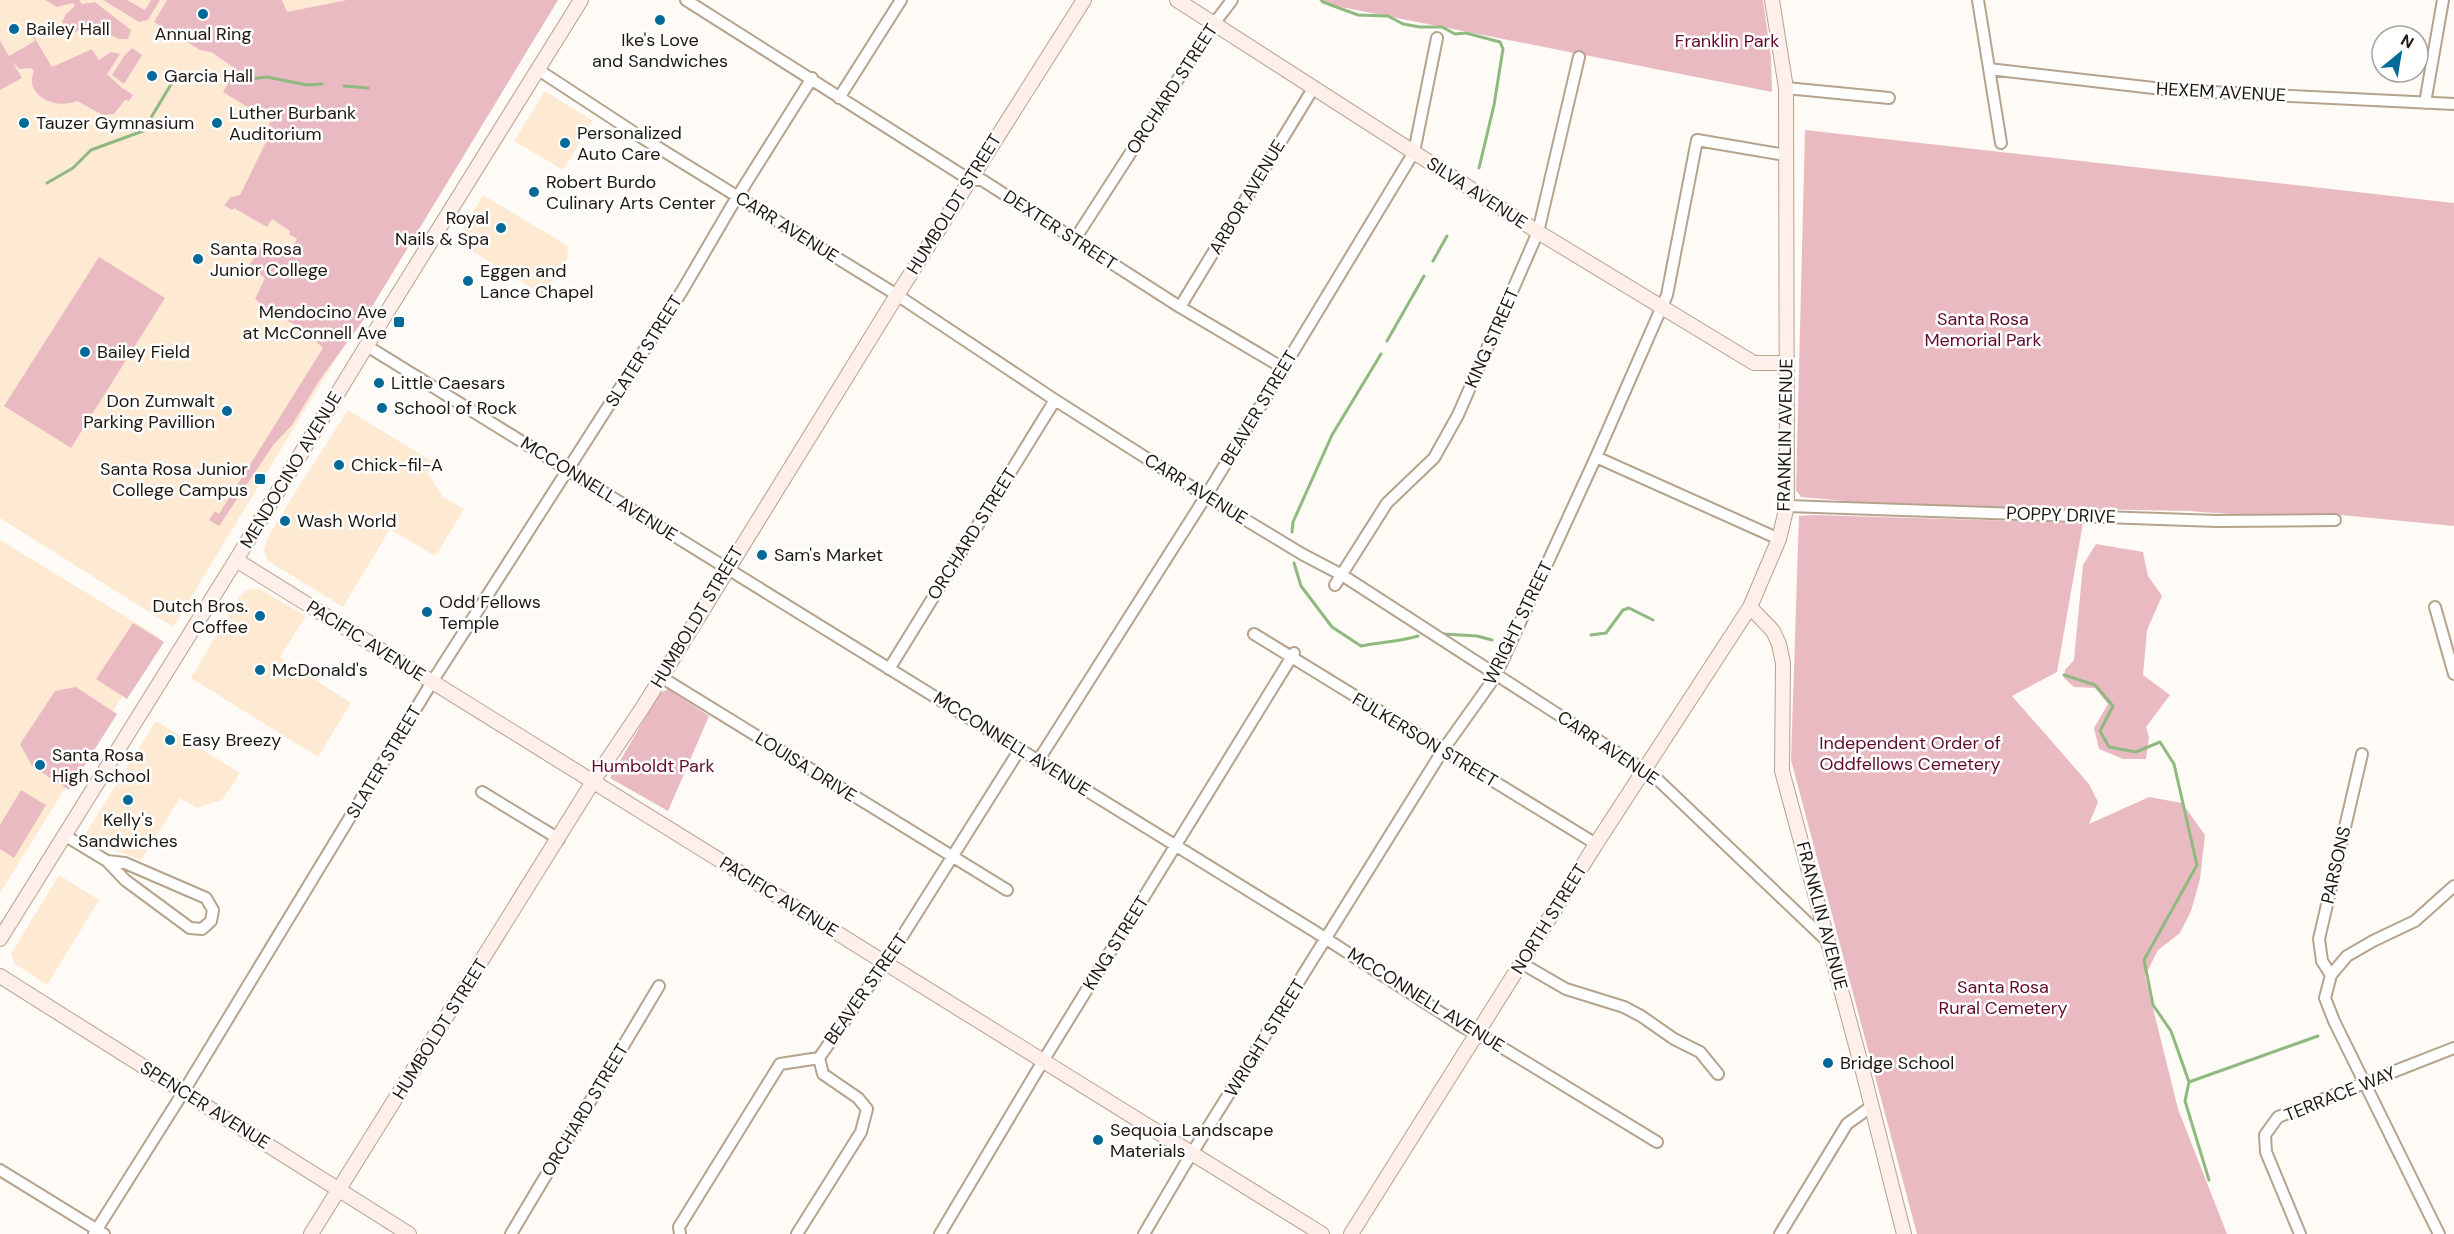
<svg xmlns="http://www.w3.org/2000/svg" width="2454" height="1234" viewBox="0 0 2454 1234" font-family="'DM Sans',sans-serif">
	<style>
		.built { fill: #feead3 }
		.green { fill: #eabac3 }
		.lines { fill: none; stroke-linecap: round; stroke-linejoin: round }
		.stream { stroke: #8fb981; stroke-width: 3 }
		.street-casing { stroke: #b5a38d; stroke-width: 14 }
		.secondary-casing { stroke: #b5a38d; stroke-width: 16 }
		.street { stroke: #fff; stroke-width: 10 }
		.secondary { stroke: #feefea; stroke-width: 14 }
		.poi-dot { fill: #006997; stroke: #fff; stroke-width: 2 }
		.labels { text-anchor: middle; stroke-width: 5; stroke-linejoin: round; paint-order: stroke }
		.poi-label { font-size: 18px; fill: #1e1810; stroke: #fff; text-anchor: start }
		.park-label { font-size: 18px; fill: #620a2b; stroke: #fff }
		.street-label { font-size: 18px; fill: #1e1810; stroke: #fff }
	</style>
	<rect width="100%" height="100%" fill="#fefaf5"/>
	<path class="built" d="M0,0H554L173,627L0,518Z
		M545,91L593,121L563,170L514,141Z
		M483,195L568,246L567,259L543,295L456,241Z
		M348,410L433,462L427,472L443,497L464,509L437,554L433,555L390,529L343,607L268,561L264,550L268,537L294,494Z
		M0,540L159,637L0,893Z
		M260,589L306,616L280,657L351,703L318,757L191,678L238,598L247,590Z
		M156,721L240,773L222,800L197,808L180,798L141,860L90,841L86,833Z
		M59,875L99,900L47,985L14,963L11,954Z"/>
	<path class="green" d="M45,0H79L82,4L95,2L131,30L128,39H119L90,25L69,35L62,22L66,14L75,6L73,3L57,7Z
		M103,0H127L145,10L151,0H160L148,20L139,22Z
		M167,0H282L287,12L347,0H558L367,315L319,381L292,425L274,444L219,526L209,520L215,511L219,514L323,348L300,327L270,313L255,299L265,278L248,267L264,243L278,252L283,245L290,250L297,239L289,234L290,231L272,219L267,227L234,208L232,210L224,205L231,197L240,195L266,142L270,121L223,92L236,69L211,52L200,50L154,22Z
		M1323,0H1763L1771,58L1772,92L1321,3Z
		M21,15L52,67L92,49L99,60L111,52L120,54L107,74L122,88L133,95L129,101L125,100L114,114L103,115L77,101C57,110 23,96 34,71L31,68L19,69L12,61L22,78L0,90V41L9,56L35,41Z
		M132,48L142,55L124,84L112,75L124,56Z
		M1805,130L2454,203V526L2341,515H2242L2189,511L1979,507L1857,502L1801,497L1796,490Z
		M99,257L165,298L71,448L4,406Z
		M1812,515L2083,523L2057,672L2012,696L2089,784L2098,802L2089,824L2149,797L2182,803L2205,835L2200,879L2191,911L2180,933L2158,950L2145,976L2178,1109L2227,1234H1917L1791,760L1799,516Z
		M2096,544L2143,552L2148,576L2162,596L2147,630L2143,675L2170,695L2146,727L2149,737L2146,759H2123L2099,749L2094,728L2108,704L2095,688L2074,687L2064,678L2065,670L2074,660L2083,565Z
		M133,623L164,642L127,699L96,679Z
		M76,687L117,714L69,790L32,766L20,744L55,691Z
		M668,689L709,716L668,811L610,778L659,694Z
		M21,790L46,805L14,858L0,849V825Z"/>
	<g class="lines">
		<path class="stream" d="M1321,0L1323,2L1358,15L1388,16L1403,24L1420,27H1442L1455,34L1466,33L1500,42L1503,49L1494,105L1479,168
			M231,81L267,77L307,85L322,84
			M344,86L368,88
			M47,183L73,168L91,150L143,131L176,76L183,80
			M1433,261L1447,236
			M1387,341L1424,276
			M1292,532L1293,522L1332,435L1381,354
			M1294,563L1301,586L1332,627L1361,646C1381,642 1398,642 1418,636
			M1443,634L1477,636L1492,640
			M1591,635L1606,633L1623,610L1629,608L1653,620
			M2064,675L2095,685L2113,706L2100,731L2109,747L2136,752L2160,742L2174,764L2197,865L2144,960L2153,1005L2171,1031L2189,1082
			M2189,1082L2318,1036
			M2189,1082L2185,1101L2209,1180"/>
		<defs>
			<path id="street" d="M686,0L970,180H982L1180,307L1283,368
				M1978,0L2001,143
				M537,69L641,137L897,295L1055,400L1206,496L1302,554L1342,575L1644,770L1656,778L1828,942
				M1989,69L2171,90L2454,104
				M1786,88L1889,98
				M839,98L901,0
				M2425,103L2443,0
				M1075,239L1213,25L1232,0
				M1180,307L1314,87
				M367,346L1314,931L1463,1027L1493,1042L1657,1142
				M1596,457L1779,539
				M1787,506L2217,521L2335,520
				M1335,585L1387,503L1434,458L1458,415L1538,232L1579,57
				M2435,607L2454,674
				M1254,634L1596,844
				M889,669L1055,400
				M661,677L1007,890
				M1038,761L1206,496L1414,152L1437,38
				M482,792L559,839
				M64,835L107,861L125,880L190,928L202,929L211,921L213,910L206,898L125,863L107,861
				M1521,963L1566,989L1624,1007L1641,1016L1674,1039L1700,1052L1718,1074
				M2331,975L2322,961L2319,939L2362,754
				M0,1170L104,1234
				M94,1234L184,1091L432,682L682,291L731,207L812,78
				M511,1234L659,986
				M680,1234L679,1227L780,1064L819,1058L893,951L1020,749
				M797,1234L861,1132L867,1109L858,1098L823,1074L819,1058
				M940,1234L1043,1061L1294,653
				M1144,1234L1184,1166L1443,750L1490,684L1501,664L1596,457L1667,295L1697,140L1785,155
				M1780,1234L1847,1124L1872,1106
				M2300,1234L2266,1152L2265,1135L2278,1117L2454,1048
				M2439,1234L2334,1021L2325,998L2331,975L2347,956L2373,941L2415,921L2454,886"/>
			<path id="secondary" d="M1177,0L1538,232L1754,363H1786
				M236,560L1322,1234
				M1750,607L1773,631L1779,644L1783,663L1782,771L1861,1064L1904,1234
				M0,939L236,560L389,309L581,0
				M0,976L409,1234
				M311,1234L594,780L643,707L889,308L1084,0
				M1351,1234L1596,844L1750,607L1779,539L1787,506L1786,88L1772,0"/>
		</defs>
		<use href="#street" class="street-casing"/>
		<use href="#secondary" class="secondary-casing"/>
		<use href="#street" class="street"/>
		<use href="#secondary" class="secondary"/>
	</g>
	<g class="poi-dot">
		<circle cx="203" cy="14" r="6"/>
		<circle cx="660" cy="20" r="6"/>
		<circle cx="14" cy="29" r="6"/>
		<circle cx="152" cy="76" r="6"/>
		<circle cx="24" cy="123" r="6"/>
		<circle cx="217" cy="123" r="6"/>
		<circle cx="565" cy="143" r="6"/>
		<circle cx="534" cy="192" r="6"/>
		<circle cx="501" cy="228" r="6"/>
		<circle cx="198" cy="259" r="6"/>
		<circle cx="468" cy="281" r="6"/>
		<rect x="393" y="316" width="12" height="12" rx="3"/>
		<circle cx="85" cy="352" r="6"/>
		<circle cx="379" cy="383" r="6"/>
		<circle cx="382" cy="408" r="6"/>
		<circle cx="227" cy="411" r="6"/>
		<circle cx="339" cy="465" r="6"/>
		<rect x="254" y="473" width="12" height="12" rx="3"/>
		<circle cx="285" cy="521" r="6"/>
		<circle cx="762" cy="555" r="6"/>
		<circle cx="427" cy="612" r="6"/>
		<circle cx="260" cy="616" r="6"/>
		<circle cx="260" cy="670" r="6"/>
		<circle cx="170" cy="740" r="6"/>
		<circle cx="40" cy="765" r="6"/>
		<circle cx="128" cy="800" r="6"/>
		<circle cx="1828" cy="1063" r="6"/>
		<circle cx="1098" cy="1140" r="6"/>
	</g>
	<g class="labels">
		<g class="poi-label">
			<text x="26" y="35">Bailey Hall</text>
			<text x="203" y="40" text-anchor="middle">Annual Ring</text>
			<text x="660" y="46" text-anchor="middle">Ike's Love<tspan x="660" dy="21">and Sandwiches</tspan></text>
			<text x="164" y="82">Garcia Hall</text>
			<text x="229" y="119">Luther Burbank<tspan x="229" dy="21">Auditorium</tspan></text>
			<text x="36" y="129">Tauzer Gymnasium</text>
			<text x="577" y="139">Personalized<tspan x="577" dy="21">Auto Care</tspan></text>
			<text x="546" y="188">Robert Burdo<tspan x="546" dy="21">Culinary Arts Center</tspan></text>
			<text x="489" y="224" text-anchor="end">Royal<tspan x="489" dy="21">Nails &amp; Spa</tspan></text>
			<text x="210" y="255">Santa Rosa<tspan x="210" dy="21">Junior College</tspan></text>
			<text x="480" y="277">Eggen and<tspan x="480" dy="21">Lance Chapel</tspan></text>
			<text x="387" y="318" text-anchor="end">Mendocino Ave<tspan x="387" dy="21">at McConnell Ave</tspan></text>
			<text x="97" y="358">Bailey Field</text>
			<text x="391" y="389">Little Caesars</text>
			<text x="215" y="407" text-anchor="end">Don Zumwalt<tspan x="215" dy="21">Parking Pavillion</tspan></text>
			<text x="394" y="414">School of Rock</text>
			<text x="351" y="471">Chick-fil-A</text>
			<text x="248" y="475" text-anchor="end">Santa Rosa Junior<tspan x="248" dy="21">College Campus</tspan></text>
			<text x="297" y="527">Wash World</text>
			<text x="774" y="561">Sam's Market</text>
			<text x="439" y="608">Odd Fellows<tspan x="439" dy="21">Temple</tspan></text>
			<text x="248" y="612" text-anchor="end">Dutch Bros.<tspan x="248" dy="21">Coffee</tspan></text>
			<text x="272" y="676">McDonald's</text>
			<text x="182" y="746">Easy Breezy</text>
			<text x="52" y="761">Santa Rosa<tspan x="52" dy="21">High School</tspan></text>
			<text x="128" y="826" text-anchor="middle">Kelly's<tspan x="128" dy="21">Sandwiches</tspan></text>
			<text x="1840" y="1069">Bridge School</text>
			<text x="1110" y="1136">Sequoia Landscape<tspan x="1110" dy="21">Materials</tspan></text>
		</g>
		<g class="park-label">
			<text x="1727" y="47">Franklin Park</text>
			<text x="1983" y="325">Santa Rosa<tspan x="1983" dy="21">Memorial Park</tspan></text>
			<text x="1910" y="749">Independent Order of<tspan x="1910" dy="21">Oddfellows Cemetery</tspan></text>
			<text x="653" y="772">Humboldt Park</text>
			<text x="2003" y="993">Santa Rosa<tspan x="2003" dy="21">Rural Cemetery</tspan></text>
		</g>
		<g class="street-label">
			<text transform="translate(1172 89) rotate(-57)" y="6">ORCHARD STREET</text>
			<text transform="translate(2221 92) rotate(3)" y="6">HEXEM AVENUE</text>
			<text transform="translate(1477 193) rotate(33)" y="6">SILVA AVENUE</text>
			<text transform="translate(1247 197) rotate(-59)" y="6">ARBOR AVENUE</text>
			<text transform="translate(954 204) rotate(-58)" y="6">HUMBOLDT STREET</text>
			<text transform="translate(787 227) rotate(32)" y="6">CARR AVENUE</text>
			<text transform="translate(1060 230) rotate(33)" y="6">DEXTER STREET</text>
			<text transform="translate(1492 338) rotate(-66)" y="6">KING STREET</text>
			<text transform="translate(644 351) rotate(-58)" y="6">SLATER STREET</text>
			<text transform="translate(1259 408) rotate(-59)" y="6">BEAVER STREET</text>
			<text transform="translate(1785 435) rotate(-89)" y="6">FRANKLIN AVENUE</text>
			<text transform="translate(291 470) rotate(-59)" y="6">MENDOCINO AVENUE</text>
			<text transform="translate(599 489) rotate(32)" y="6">MCCONNELL AVENUE</text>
			<text transform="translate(1196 489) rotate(32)" y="6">CARR AVENUE</text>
			<text transform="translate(2061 515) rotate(2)" y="6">POPPY DRIVE</text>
			<text transform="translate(972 534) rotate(-58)" y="6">ORCHARD STREET</text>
			<text transform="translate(697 617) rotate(-59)" y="6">HUMBOLDT STREET</text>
			<text transform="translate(1518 623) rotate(-64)" y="6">WRIGHT STREET</text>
			<text transform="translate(366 641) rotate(32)" y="6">PACIFIC AVENUE</text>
			<text transform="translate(1425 740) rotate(31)" y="6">FULKERSON STREET</text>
			<text transform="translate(1012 744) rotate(32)" y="6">MCCONNELL AVENUE</text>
			<text transform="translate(1608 748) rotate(34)" y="6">CARR AVENUE</text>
			<text transform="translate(384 762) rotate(-59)" y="6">SLATER STREET</text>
			<text transform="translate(806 767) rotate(32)" y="6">LOUISA DRIVE</text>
			<text transform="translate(2336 865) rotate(-77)" y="6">PARSONS</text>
			<text transform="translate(779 897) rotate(32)" y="6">PACIFIC AVENUE</text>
			<text transform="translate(1822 916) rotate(75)" y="6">FRANKLIN AVENUE</text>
			<text transform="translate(1549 919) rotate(-58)" y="6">NORTH STREET</text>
			<text transform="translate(1116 943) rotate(-58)" y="6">KING STREET</text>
			<text transform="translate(866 989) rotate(-55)" y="6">BEAVER STREET</text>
			<text transform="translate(1426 1000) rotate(32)" y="6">MCCONNELL AVENUE</text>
			<text transform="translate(440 1029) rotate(-58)" y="6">HUMBOLDT STREET</text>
			<text transform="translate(1265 1038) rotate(-58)" y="6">WRIGHT STREET</text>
			<text transform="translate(2340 1094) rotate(-22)" y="6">TERRACE WAY</text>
			<text transform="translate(205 1105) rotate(32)" y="6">SPENCER AVENUE</text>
			<text transform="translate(585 1110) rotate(-59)" y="6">ORCHARD STREET</text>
		</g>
	</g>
	<g transform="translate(2400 54) rotate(30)"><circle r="28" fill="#ffffff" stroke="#a5a39f" stroke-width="1.5"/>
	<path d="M0-4.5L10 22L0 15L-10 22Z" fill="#006997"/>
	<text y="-9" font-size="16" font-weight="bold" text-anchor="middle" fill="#1e1810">N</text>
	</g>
</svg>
